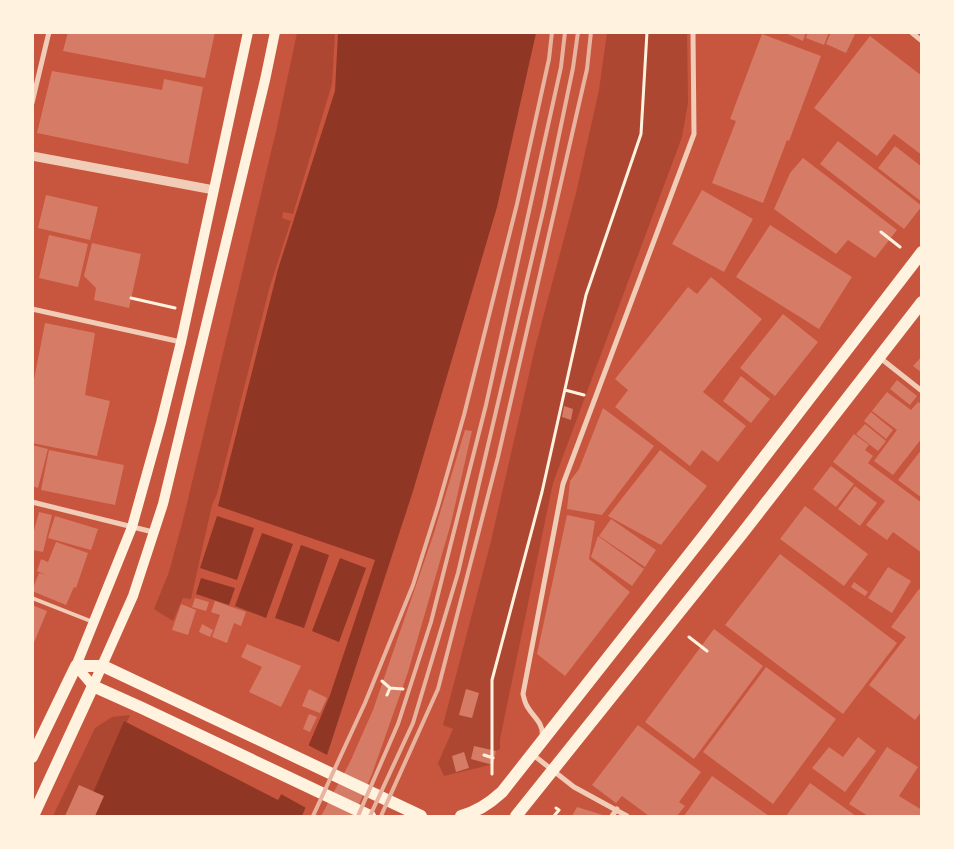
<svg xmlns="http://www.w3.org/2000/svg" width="954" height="849" viewBox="0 0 954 849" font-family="Inter,sans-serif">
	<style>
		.green { fill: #ae4732 }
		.water { fill: #8f3625 }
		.pier { fill: #c8553d }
		.building { fill: #d67c66 }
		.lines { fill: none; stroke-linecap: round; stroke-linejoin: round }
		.path { stroke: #fff3e0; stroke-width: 3 }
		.service { stroke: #f1ccb7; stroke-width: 4 }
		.minor { stroke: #f1ccb7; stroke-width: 5 }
		.tertiary { stroke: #f1ccb7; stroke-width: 9 }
		.secondary { stroke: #fff3e0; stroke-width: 10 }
		.primary { stroke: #fff3e0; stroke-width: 12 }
		.rail { stroke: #e9b49f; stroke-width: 4 }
	</style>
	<rect width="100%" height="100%" fill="#c8553d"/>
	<path class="green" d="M297,33H335L332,84L293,214L283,212L282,218L291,221L270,286L217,494L212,505L191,599L183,598L173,621L154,609L169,572L183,520L277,127Z
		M607,33H687L688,103L682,137L553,483L500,739V749L496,751L490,765L444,776L438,763L453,729L443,725L491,541L535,348L576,193L599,90Z
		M130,715L86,816H53L95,728L112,717Z"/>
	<path class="water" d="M338,33H536L497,207L413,491L327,755L302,816H83L124,721L278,800L307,749L330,695L375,560L218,506L278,269L335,91Z
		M217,516L254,528L237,580L200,568Z
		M262,533L293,544L266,618L235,606Z
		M301,545L329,555L304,628L275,618Z
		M340,558L366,568L339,642L312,631Z
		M201,578L235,588L229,605L196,594Z"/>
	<path class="pier" d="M306,744L329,756L308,809L279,793Z"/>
	<path class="building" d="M68,32H215L205,78L63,51Z
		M783,32H806L803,41Z
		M808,32H829L824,45L806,38Z
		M831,32H856L846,53L826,44Z
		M762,34L821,56L789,141L787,140L763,203L712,183L736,121L730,119Z
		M870,36L922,76V155L894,134L877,156L814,108Z
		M52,71L162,90L164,79L203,87L188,164L37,133Z
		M838,141L922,206L904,229L820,164Z
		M895,146L922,167V202L878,168Z
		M803,158L897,230L875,258L848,240L836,254L774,209L790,173Z
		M702,190L753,219L724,272L672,244Z
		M46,195L98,207L90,240L38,228Z
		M770,225L852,277L819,329L736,277Z
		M49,235L88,244L78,287L39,278Z
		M92,243L141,254L129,308L94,300L96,288L84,276Z
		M711,277L762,319L703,392L746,426L718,462L702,450L690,466L615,407L628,390L615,379L688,287L697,294Z
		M783,314L818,342L775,396L740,368Z
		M45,323L95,333L85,395L110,401L97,456L32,443V390Z
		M922,356V373L913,366Z
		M741,376L770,399L751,423L723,401Z
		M897,380L917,396L910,405L890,389Z
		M887,392L911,410L918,402L922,404V438L893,475L874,461L897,430L872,411Z
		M564,406L573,409L571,420L562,417Z
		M603,408L654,446L602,515L567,509L570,481L579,469Z
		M871,412L893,430L886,439L864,421Z
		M865,424L886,441L878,451L856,434Z
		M465,430L472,431L451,523L408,672L372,774L354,816H321L350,762L373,710L433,536Z
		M854,434L869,445L865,450L873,456L868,463L922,503V553L893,532L887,540L866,525L885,501L833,462Z
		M32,445L48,449L38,488L32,486Z
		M922,449V498L898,480Z
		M49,450L124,465L115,505L41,490Z
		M660,450L707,486L661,545L608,516Z
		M831,466L854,484L836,507L813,489Z
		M855,486L877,503L860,526L838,509Z
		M805,506L868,554L844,586L780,539Z
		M39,512L52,515L43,552L32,550V538Z
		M567,515L595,521L589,559L630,592L565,676L537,654Z
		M55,516L98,529L91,550L48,538Z
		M611,519L656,550L645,567L599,536Z
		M598,536L644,569L632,586L591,557Z
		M56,542L88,553L76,588L74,587L66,605L32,591L39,573L46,575L37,571L41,559L48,562Z
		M780,554L897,643L843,714L725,625Z
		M888,567L911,581L892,613L868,598Z
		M854,582L868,592L865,596L851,587Z
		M919,589L922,591V711L915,720L869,685L906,637L891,627Z
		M195,598L209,602L206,611L192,607Z
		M215,601L246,612L241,626L234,623L227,643L212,637L220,615L211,612Z
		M181,604L196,610L188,635L172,630Z
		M32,605L47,611L33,645H32Z
		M202,624L213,630L210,637L199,632Z
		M714,629L763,666L694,759L645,722Z
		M247,644L301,666L281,707L249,692L262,667L241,657Z
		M766,667L836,719L773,804L703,752Z
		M309,689L327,698L320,713L302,706Z
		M466,689L479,693L472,718L459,715Z
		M309,714L317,717L310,732L303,729Z
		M638,725L701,772L679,802L685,806L677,816H649L622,796L616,803L592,785Z
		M858,737L876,751L845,792L812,768L829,747L843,757Z
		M474,746L496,751L493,765L471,759Z
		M887,747L918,767L899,796L922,810V816H868L849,804Z
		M464,752L469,768L456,772L452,756Z
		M712,776L769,816H684Z
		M810,783L856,816H786Z
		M79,785L104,796L95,816H65Z
		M577,807L606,816H572Z"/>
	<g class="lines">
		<path class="path" d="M881,232L900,247
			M131,298L175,308
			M565,390L584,395
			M689,637L707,651
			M382,681L390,688L403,689
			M387,695L390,688
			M484,755L493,758
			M492,774V680L542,492L586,295L641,134L647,32
			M554,816L559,810L556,808"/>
		<path class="service" d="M32,598L93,622"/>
		<path class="minor" d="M911,32L922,41
			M32,103L49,32
			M32,309L181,342
			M879,357L922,391
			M32,502L153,532
			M542,736C544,723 533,717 527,706C525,703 524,698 523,694L563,484L694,134L693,32
			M532,754L574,787L627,816
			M612,816L617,809"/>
		<path class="tertiary" d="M32,156L214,190"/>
		<path class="secondary" d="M248,32L181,342L161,423L132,527L76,666L93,686L133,596L163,504L265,80L275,32"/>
		<path class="primary" d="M32,757L76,666H103L421,816
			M33,816L93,686L142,708L370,816
			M461,816C477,812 490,803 502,792L702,538L922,252
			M516,816L741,535L922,302"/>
		<path class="rail" d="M313,816L365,703L413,585L438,506L464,415L517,204L549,59L552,32
			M358,816L398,724L431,622L486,405L561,67L565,32
			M370,816L413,723L458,573L544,207L573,68L578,32
			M381,816L438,689L498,457L587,69L591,32"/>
	</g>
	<rect width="954" height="849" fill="none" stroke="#fff3e0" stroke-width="68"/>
</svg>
